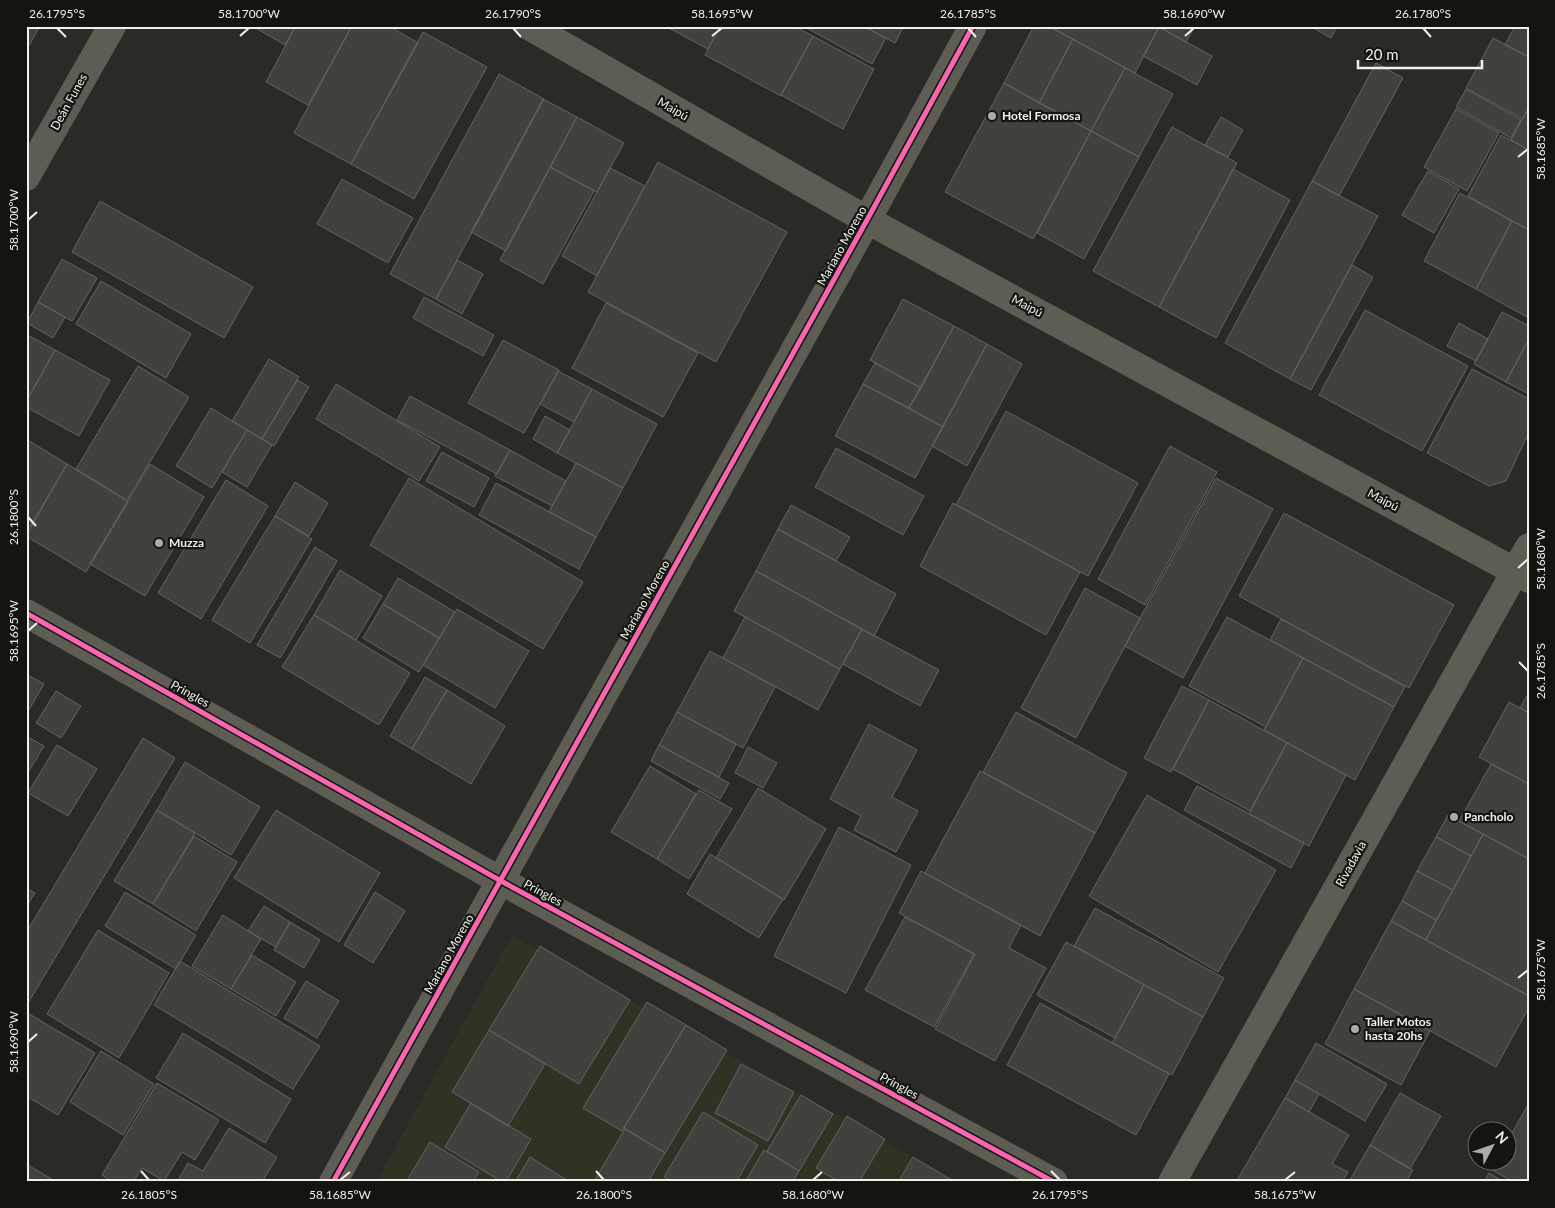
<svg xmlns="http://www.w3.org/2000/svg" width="1555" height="1208" viewBox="0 0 1555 1208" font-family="Lato,sans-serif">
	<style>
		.built { fill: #313124 }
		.building { fill: #41413e; stroke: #636360 }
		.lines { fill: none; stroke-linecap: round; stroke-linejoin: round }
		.minor { stroke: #5d5d53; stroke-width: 28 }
		.cycleway-casing { stroke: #141410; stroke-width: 8 }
		.cycleway { stroke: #f766af; stroke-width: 5 }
		.ticks { fill: none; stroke: #f1f1ec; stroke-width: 2 }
		.poi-dot { fill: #ababa7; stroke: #141410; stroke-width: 2 }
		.labels { text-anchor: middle; stroke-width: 4.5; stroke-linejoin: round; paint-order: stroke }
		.street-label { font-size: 12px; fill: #f1f1ec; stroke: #141410 }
		.poi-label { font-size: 12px; font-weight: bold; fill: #f1f1ec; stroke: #141410; text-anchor: start }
		.neatline { fill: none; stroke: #f1f1ec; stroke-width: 2 }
		.ticks-label { font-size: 12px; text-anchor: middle; fill: #f1f1ec }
	</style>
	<rect width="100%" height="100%" fill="#2a2a26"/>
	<path class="built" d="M512,935L960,1182H376Z"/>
	<path class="building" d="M26,26H40L26,51Z
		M252,26H296L285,45Z
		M296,26H352L308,105L266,82Z
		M352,26H389L418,43L351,164L294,133Z
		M665,26H720L708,49Z
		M720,26H794L813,36L781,96L705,55Z
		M803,26H863L886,38L872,64Z
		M863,26H904L895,43Z
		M1034,26H1049L1073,39L1039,103L1004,83Z
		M1052,26H1157L1159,27L1135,73L1052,28Z
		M1157,26H1195L1186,42Z
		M1310,26H1337L1331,38Z
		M1515,26H1529V57L1505,45Z
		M1159,27L1212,56L1197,85L1143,56Z
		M423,32L487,67L414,199L351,164Z
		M813,36L874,69L843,129L781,95Z
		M1493,38L1529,57V108L1523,119L1466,88Z
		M1073,39L1125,68L1091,131L1039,103Z
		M1376,63L1403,78L1339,196L1312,181Z
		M1125,68L1173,94L1139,157L1091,131Z
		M499,74L544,99L436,299L390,274Z
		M1004,83L1091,131L1033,239L945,192Z
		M1466,89L1521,120L1511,138L1456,107Z
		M543,99L577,117L506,251L471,232Z
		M1456,109L1499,133L1467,191L1424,167Z
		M1528,109H1529V150L1511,140Z
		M577,117L624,143L597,192L550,167Z
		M1221,117L1243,130L1228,157L1205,145Z
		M1172,127L1237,163L1159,307L1093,271Z
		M1091,131L1139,157L1084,259L1037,233Z
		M1501,135L1529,150V230L1468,196Z
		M658,162L787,232L716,362L588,292Z
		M550,167L594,191L543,284L500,260Z
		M610,168L645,186L597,276L562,256Z
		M1233,169L1290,200L1216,338L1159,307Z
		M1428,171L1459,189L1434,233L1402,215Z
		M342,179L413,218L388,263L317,224Z
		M1312,181L1378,216L1290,379L1225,343Z
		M1460,193L1512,221L1476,289L1424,261Z
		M100,201L253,287L224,338L72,252Z
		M1512,221L1529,230V318L1476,289Z
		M62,259L97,278L72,321L38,302Z
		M457,260L483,274L462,314L436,299Z
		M1352,265L1373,277L1311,390L1290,379Z
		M101,281L191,334L166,378L76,324Z
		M424,297L494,335L483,356L413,318Z
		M903,299L954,326L921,388L870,360Z
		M38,302L65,317L53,338L27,323Z
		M606,303L698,353L663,417L572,368Z
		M1365,310L1468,366L1422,451L1319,395Z
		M1502,312L1529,326V339L1506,382L1474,364Z
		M1459,323L1488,339L1476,361L1447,346Z
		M954,326L987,344L943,427L909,408Z
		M26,334L55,350L26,402Z
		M1529,339V394L1506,382Z
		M503,340L559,370L524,433L468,403Z
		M987,344L1022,364L967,466L932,446Z
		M55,350L110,380L79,436L26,407V402Z
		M269,359L299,377L262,439L232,421Z
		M875,363L921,388L909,408L863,384Z
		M138,366L189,397L127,500L76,469Z
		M1472,369L1529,399V432L1506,481L1489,486L1427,453Z
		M558,371L592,389L574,422L540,404Z
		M297,380L309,387L274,446L272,445L262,439Z
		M336,384L440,447L419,481L316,419Z
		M863,384L943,427L915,478L835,436Z
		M592,389L657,424L623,488L557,453Z
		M410,396L510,450L497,474L397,420Z
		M211,408L247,430L212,488L176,466Z
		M1006,411L1138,483L1088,576L956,505Z
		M545,416L570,430L557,453L533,439Z
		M247,430L272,445L247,487L222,472Z
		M26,439L67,464L30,527L26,525Z
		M1170,446L1217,472L1145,605L1098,579Z
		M836,448L924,496L903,535L815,487Z
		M510,450L566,481L552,506L495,476Z
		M442,452L489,478L474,507L426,481Z
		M576,463L623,488L596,537L549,512Z
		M67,464L128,502L86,572L26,536Z
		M150,464L204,497L145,596L90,564Z
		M409,478L583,582L543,649L370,545Z
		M1216,478L1273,509L1183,678L1125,646Z
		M226,480L268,506L201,619L158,593Z
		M295,482L328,503L309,536L275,516Z
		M496,483L596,537L579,569L479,515Z
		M953,503L1080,572L1046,635L920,566Z
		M791,505L850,537L836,561L778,529Z
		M1284,513L1454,605L1409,688L1239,596Z
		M275,516L312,539L250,643L212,620Z
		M778,529L896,594L874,636L756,571Z
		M315,547L337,561L280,658L257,645Z
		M340,570L382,596L356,640L314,615Z
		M756,571L862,629L840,669L734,611Z
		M398,578L455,612L439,638L383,604Z
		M1085,588L1140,618L1076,738L1021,708Z
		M383,604L439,638L419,672L363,638Z
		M457,609L529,651L495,708L423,665Z
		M314,615L410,673L379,725L282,667Z
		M745,617L840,669L818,710L723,658Z
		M1227,617L1303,658L1266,727L1189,686Z
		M1281,619L1405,687L1394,707L1270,640Z
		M862,629L939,670L920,706L843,664Z
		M710,651L775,687L743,748L677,712Z
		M1303,658L1394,707L1355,780L1264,730Z
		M26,674L44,684L26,715Z
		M425,677L447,690L412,749L390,736Z
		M1182,686L1209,700L1171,772L1144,758Z
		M447,690L505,726L471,784L412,749Z
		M56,691L81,706L61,738L36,723Z
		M1529,692V713L1520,708Z
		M1209,700L1287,743L1250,811L1173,769Z
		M1509,702L1529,713V784L1479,757Z
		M677,712L736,744L719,777L659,745Z
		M1016,712L1127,773L1095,833L983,772Z
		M869,724L917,750L892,797L918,811L896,852L854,830L861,816L830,799Z
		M26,736L44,746L26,776Z
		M143,738L175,758L28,1003L26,1002V933Z
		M1287,743L1346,775L1309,846L1249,814Z
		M57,745L97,769L68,816L28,793Z
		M659,745L729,783L720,799L651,761Z
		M748,747L777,763L763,788L735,773Z
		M185,762L260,807L231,855L157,810Z
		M1491,764L1529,784V859L1459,821Z
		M650,766L696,794L657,859L611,832Z
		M980,771L1095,833L1040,936L925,873Z
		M1197,786L1304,843L1291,868L1184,810Z
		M758,788L826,829L784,900L716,858Z
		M699,790L732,809L689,879L657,859Z
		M1147,795L1276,870L1218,972L1089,896Z
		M157,810L195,833L153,904L114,881Z
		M276,810L380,873L339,942L234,878Z
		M1448,815L1483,834L1471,856L1436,837Z
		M839,827L911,865L846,993L774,956Z
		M1483,834L1529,859V996L1426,940Z
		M194,836L237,862L196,931L153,904Z
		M1436,837L1471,856L1453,890L1417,871Z
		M710,854L783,899L759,938L687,894Z
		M921,871L1021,925L1009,948L1046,968L995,1061L935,1029L975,954L899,913Z
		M1417,871L1453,890L1436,920L1402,901Z
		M26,888L35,893L26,907Z
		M125,892L196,935L176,969L105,926Z
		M375,892L405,911L373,963L344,945Z
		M1402,901L1436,920L1426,940L1391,921Z
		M264,906L290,922L276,947L248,931Z
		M1095,908L1224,978L1203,1017L1074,946Z
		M223,915L261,939L231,989L192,966Z
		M905,917L974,954L934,1027L865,990Z
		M1391,921L1529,996V1007L1496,1067L1354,989Z
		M290,922L320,940L304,968L274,950Z
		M98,930L169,973L119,1058L47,1014Z
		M1066,942L1144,985L1115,1038L1037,995Z
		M540,946L630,1000L579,1084L489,1030Z
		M252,955L296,982L276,1016L231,989Z
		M180,961L320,1046L293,1089L154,1005Z
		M306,981L339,1001L317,1038L284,1018Z
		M1144,985L1203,1017L1172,1075L1112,1043Z
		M1354,989L1430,1031L1401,1085L1325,1044Z
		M647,1002L686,1025L622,1131L583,1108Z
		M1040,1003L1169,1074L1136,1135L1007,1065Z
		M26,1012L95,1053L58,1115L26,1096Z
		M686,1025L727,1050L665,1153L624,1128Z
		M489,1030L545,1064L508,1126L452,1092Z
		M183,1033L291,1099L265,1143L156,1078Z
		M1316,1043L1387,1084L1365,1121L1295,1080Z
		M101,1051L154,1084L123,1135L70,1102Z
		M741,1064L794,1092L768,1141L715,1113Z
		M1295,1080L1319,1094L1309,1112L1285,1098Z
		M157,1083L219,1120L195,1160L182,1152L164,1181L142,1168L133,1182H112L102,1175Z
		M1400,1093L1441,1116L1410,1169L1370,1145Z
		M801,1095L833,1114L799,1171L767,1151Z
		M1285,1098L1349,1135L1332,1164L1348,1172L1342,1182H1236Z
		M471,1103L531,1139L506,1182H502L445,1147Z
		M1529,1103V1182H1513L1491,1169L1496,1160H1508V1140Z
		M703,1112L758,1145L736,1182H672L664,1177Z
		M847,1116L885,1139L859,1182H839L816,1168Z
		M229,1128L277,1157L262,1182H177L188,1163L203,1171Z
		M625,1129L665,1153L648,1182H596L594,1181Z
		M430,1142L479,1172L473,1182H406Z
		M1370,1145L1413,1170L1406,1182H1349Z
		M764,1150L799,1171L792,1182H745Z
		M530,1157L570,1182H515Z
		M913,1157L955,1182H898Z
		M26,1164L57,1182H26Z
		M1489,1173L1504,1182H1484Z"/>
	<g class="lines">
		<path class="minor" d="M529,26L867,220L1529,579
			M26,177L112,26
			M26,613L501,881L1054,1182
			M333,1182L867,220L973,26
			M1172,1182L1529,547"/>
		<defs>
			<path id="cycleway" d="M26,613L501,881L1054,1182
				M333,1182L867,220L973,26"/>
		</defs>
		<use href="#cycleway" class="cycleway-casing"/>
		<use href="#cycleway" class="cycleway"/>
	</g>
	<path class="ticks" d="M57,28L66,37M513,28L521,37M968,28L976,37M1423,28L1431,37M240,36L249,28M712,36L722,28M1185,36L1194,28M1518,157L1528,149M28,220L37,212M28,517L36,526M1518,568L1528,559M28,631L37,623M1519,662L1528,671M1518,978L1528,970M28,1042L37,1034M141,1171L149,1180M596,1171L604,1180M1051,1171L1060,1180M340,1180L350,1172M813,1180L822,1172M1285,1180L1295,1172"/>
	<g class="poi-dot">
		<circle cx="992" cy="116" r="5"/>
		<circle cx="159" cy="543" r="5"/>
		<circle cx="1454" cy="817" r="5"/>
		<circle cx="1355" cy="1029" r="5"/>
	</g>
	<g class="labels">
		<g class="street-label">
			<text transform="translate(69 102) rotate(-61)" y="4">Deán Funes</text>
			<text transform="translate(673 109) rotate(30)" y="4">Maipú</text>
			<text transform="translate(842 246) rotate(-61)" y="4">Mariano Moreno</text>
			<text transform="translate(1027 306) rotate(28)" y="4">Maipú</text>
			<text transform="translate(1383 500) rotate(28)" y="4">Maipú</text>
			<text transform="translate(645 600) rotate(-61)" y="4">Mariano Moreno</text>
			<text transform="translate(190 694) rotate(29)" y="4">Pringles</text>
			<text transform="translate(1351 864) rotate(-61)" y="4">Rivadavia</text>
			<text transform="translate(543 893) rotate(29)" y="4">Pringles</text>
			<text transform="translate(449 954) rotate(-61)" y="4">Mariano Moreno</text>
			<text transform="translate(899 1086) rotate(29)" y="4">Pringles</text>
		</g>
		<g class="poi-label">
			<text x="1002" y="120">Hotel Formosa</text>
			<text x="169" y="547">Muzza</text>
			<text x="1464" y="821">Pancholo</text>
			<text x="1365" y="1026">Taller Motos<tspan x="1365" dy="14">hasta 20hs</tspan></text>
		</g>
	</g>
	<rect width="1555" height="1208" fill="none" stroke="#141410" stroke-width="55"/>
	<g transform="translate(1492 1146) rotate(49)"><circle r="24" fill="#141410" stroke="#6c6c68"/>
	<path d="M0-4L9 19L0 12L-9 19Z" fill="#ababa7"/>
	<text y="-8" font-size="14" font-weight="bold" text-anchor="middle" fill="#f1f1ec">N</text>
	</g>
	<path d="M1358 60v8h124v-8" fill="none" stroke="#f1f1ec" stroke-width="2.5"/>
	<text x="1365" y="60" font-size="15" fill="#f1f1ec" stroke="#141410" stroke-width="4" paint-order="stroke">20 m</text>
	<rect x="28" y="28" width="1500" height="1152" class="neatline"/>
	<g class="ticks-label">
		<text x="57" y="18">26.1795°S</text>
		<text x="249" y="18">58.1700°W</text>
		<text x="513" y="18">26.1790°S</text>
		<text x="722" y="18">58.1695°W</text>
		<text x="968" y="18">26.1785°S</text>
		<text x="1194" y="18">58.1690°W</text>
		<text x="1423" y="18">26.1780°S</text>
		<text transform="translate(1541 149) rotate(-90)" y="4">58.1685°W</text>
		<text transform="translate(14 220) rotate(-90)" y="4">58.1700°W</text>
		<text transform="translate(14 517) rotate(-90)" y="4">26.1800°S</text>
		<text transform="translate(1541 559) rotate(-90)" y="4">58.1680°W</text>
		<text transform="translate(14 631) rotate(-90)" y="4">58.1695°W</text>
		<text transform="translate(1541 671) rotate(-90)" y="4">26.1785°S</text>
		<text transform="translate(1541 970) rotate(-90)" y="4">58.1675°W</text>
		<text transform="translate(14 1042) rotate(-90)" y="4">58.1690°W</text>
		<text x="149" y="1199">26.1805°S</text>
		<text x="340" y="1199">58.1685°W</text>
		<text x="604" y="1199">26.1800°S</text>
		<text x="813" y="1199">58.1680°W</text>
		<text x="1060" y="1199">26.1795°S</text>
		<text x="1285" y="1199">58.1675°W</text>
	</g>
</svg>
